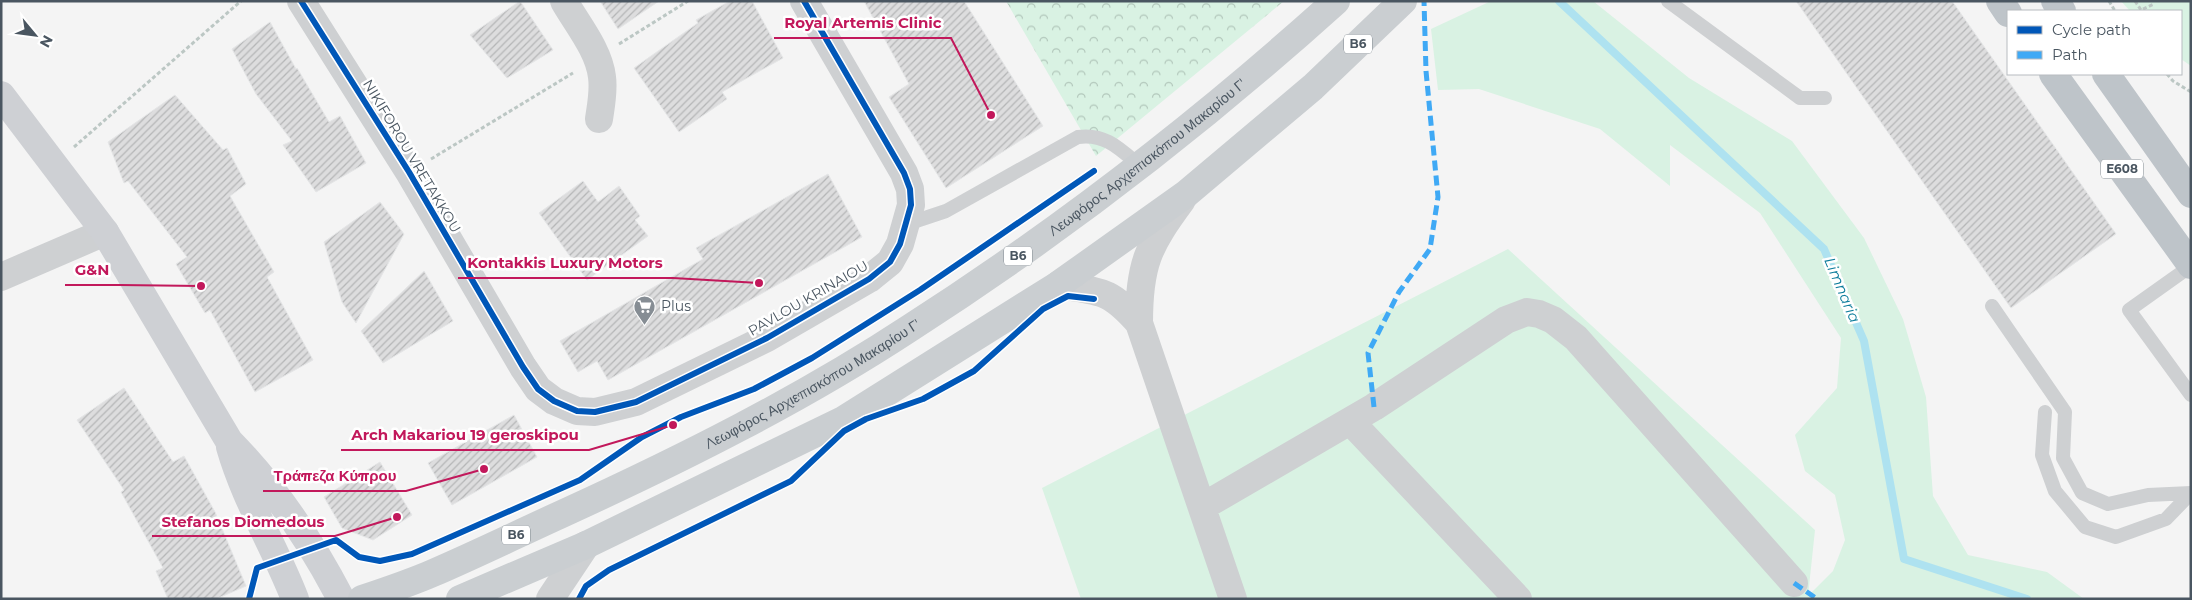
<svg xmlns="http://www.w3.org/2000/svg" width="2192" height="600" viewBox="0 0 2192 600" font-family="Montserrat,sans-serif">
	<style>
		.green { fill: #d9f2e3 }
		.park { fill: url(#park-crowns) }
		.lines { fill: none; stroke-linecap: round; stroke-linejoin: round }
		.stream { stroke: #aee2f0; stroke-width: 8 }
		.building { fill: url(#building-hatch); stroke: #e5e6e7 }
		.path { stroke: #bcc7c4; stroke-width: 3; stroke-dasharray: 4 2.5; stroke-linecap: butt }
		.lane { stroke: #ced0d2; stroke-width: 14 }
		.street { stroke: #ced0d2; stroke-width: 28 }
		.secondary { stroke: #ced0d4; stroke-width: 28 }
		.primary { stroke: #caced1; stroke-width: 28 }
		.highway { stroke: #bec4c9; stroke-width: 28 }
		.quiet { stroke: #3fa9f5; stroke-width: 5; stroke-dasharray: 10 5; stroke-linecap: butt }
		.cycleway-casing { stroke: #fff; stroke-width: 9 }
		.cycleway { stroke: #0057b8; stroke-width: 6 }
		.labels { text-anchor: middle; stroke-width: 5; stroke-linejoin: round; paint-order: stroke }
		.shield { fill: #fff; stroke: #808990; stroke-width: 1 }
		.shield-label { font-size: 12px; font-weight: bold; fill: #4a5661 }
		.street-label { font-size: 14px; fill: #4a5661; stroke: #fff }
		.poi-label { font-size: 14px; fill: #4a5661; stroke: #fff; text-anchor: start }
		.water-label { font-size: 15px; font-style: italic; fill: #0c7c9b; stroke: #fff }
		.leader { fill: none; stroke: #c2185b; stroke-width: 2 }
		.callout-dot { fill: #c2185b; stroke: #fff; stroke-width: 2 }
		.callout-label { font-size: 15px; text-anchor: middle; font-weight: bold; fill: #c2185b; stroke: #fff; stroke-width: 5; stroke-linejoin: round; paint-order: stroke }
	</style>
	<defs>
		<pattern id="park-crowns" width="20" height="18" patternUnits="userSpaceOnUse" patternTransform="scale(1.25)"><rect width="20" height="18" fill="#d9f2e3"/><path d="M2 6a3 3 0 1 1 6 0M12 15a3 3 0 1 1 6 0" fill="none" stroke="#b2c7bb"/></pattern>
		<pattern id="building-hatch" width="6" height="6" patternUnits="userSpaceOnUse" patternTransform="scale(1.25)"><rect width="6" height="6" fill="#ddddde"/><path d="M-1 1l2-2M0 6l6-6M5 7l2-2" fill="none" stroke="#b5b6b7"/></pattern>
	</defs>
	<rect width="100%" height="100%" fill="#f4f4f4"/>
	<path class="green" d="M1491,1H1593L1689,78L1792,141L1864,238L1903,319L1926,397L1933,496L1968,555L2047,572L2084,599H1081L1042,488L1508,249L1815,530L1808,596L1833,571L1845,540L1835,495L1805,471L1795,435L1837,388L1841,338L1760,213L1670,145V186L1600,129L1479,89L1438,90L1431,29Z
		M2121,1H2191V66L2181,59V11H2130Z"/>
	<path class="park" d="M1006,1H1284L1096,156Z"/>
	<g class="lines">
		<path class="stream" d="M1559,1L1824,249L1864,341L1904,559L2027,599"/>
	</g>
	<path class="building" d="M520,1L553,50L507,78L470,35Z
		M600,1H659L618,29Z
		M730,1H752L783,58L722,92L727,99L679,132L634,68L698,23L696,20Z
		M864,1H964L1043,126L946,188L889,97L909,84Z
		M1796,1H1952L2116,234L2011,308Z
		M270,22L296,69L297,68L329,122L340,116L366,163L316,192L283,145L292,141L256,94L232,49Z
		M175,95L223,150L227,148L246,184L230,196L274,272L267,277L313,360L255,392L210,310L205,313L176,264L187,257L128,181L124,183L108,142Z
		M828,174L862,237L608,380L597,361L578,372L560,341L703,259L696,248Z
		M583,181L598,202L619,186L640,216L635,220L648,236L587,280L539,213Z
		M380,202L404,234L356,323L342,302L324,242Z
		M424,271L453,321L383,363L361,331Z
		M124,388L173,462L184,456L215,512L246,586L216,599H168L156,571L163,568L121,492L124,490L77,420Z
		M514,415L537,457L452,505L428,463Z
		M380,462L412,515L373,540L342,528L324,497Z"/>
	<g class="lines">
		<path class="path" d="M2109,1L2115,11
			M2135,1L2141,10L2154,4
			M619,44L688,1
			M2167,74L2173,81L2191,92
			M74,147L241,1
			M431,159L573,73"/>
		<path class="lane" d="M1668,1L1800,98H1825
			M907,224L946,211L1078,137C1105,133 1120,149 1140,166
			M2191,266L2129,310L2191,395
			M1992,306L2065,412L2063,458L2082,493L2108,504L2148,495L2191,493
			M2045,412L2042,455L2055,491L2085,527L2116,537L2166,519L2191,493"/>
		<path class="street" d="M301,1L409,172L523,367L538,389L554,401L577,411L595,412L636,402L767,338L869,279L890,262L900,244L911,205L910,189L904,173L804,1
			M564,1C577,24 599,50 602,77C604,91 601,105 599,119
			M1182,200C1148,246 1139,264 1139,323L1233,599
			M1,277L105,232
			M1058,285C1101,292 1109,289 1139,323
			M1350,421L1518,599
			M1202,507L1374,407L1506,320L1527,312L1539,314L1553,320L1576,338L1794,583
			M550,599L586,545"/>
		<path class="secondary" d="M1,95L105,232L229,441C275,488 311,541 341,599
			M230,447C245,500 275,547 295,599"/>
		<g class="primary">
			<path id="s1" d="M362,599C386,591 410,583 433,573C477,554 520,533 564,513C682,459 802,399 910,328C1061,231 1203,121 1336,1"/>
			<path d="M460,599L586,545L843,420L1058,285L1186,194L1313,87L1403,1"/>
		</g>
		<path class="highway" d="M2000,1L2008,13
			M2055,1L2062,11
			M2053,74L2191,265
			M2106,74L2191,194"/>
		<path class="quiet" d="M1374,407L1368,353L1399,292L1430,249L1438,197L1426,71L1424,1
			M1794,583L1817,599"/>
		<defs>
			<path id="cycleway" d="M301,1L409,172L523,367L538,389L554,401L577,411L595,412L636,402L767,338L869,279L890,262L900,244L911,205L910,189L904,173L804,1
				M249,599L257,568L336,540L359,557L380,561L412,554L580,480L642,437L681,417L754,389L812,358L920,290L1094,171
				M579,599L586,586L609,570L791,481L844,431L866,419L923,399L974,371L1043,309L1068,296L1094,299"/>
		</defs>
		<use href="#cycleway" class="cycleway-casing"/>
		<use href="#cycleway" class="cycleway"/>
	</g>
	<defs>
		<symbol id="supermarket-pin" viewBox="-11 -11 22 30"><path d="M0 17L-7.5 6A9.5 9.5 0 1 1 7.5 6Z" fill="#868d94" stroke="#fff"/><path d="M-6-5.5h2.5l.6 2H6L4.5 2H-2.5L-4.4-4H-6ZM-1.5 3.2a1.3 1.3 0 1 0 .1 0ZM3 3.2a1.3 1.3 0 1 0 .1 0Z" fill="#fff"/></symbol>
	</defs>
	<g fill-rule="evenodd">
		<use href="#supermarket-pin" x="632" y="294" width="25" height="34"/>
	</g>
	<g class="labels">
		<g class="shield">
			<rect x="1344" y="34.5" width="28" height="19" rx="4"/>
			<rect x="2101" y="159.5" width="42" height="19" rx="4"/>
			<rect x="1004" y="246.5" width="28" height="19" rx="4"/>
			<rect x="502" y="525.5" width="28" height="19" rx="4"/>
		</g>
		<g class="shield-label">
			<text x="1358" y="48">B6</text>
			<text x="2122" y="173">E608</text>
			<text x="1018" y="260">B6</text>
			<text x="516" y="539">B6</text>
		</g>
		<g class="street-label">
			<text transform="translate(412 156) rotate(59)" y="5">NIKIFOROU VRETAKKOU</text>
			<text dy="5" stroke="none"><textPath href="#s1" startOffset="905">Λεωφόρος Αρχιεπισκόπου Μακαρίου Γ'</textPath></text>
			<text transform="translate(808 298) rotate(-30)" y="5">PAVLOU KRINAIOU</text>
			<text dy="5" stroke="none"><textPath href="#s1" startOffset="500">Λεωφόρος Αρχιεπισκόπου Μακαρίου Γ'</textPath></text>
		</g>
		<g class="poi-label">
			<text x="661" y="311">Plus</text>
		</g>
		<g class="water-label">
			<text transform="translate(1842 290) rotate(67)" y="5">Limnaria</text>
		</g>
	</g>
	<path class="leader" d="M991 115L951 38H774M759 283L673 278H458M201 286L120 285H65M673 425L589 450H341M484 469L406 491H263M397 517L335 536H152"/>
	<g class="callout-dot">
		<circle cx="991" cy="115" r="5"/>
		<circle cx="759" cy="283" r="5"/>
		<circle cx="201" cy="286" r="5"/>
		<circle cx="673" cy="425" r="5"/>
		<circle cx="484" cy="469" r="5"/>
		<circle cx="397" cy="517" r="5"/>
	</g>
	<g class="callout-label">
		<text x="863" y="28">Royal Artemis Clinic</text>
		<text x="565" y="268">Kontakkis Luxury Motors</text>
		<text x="92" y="275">G&amp;N</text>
		<text x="465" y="440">Arch Makariou 19 geroskipou</text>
		<text x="335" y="481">Τράπεζα Κύπρου</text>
		<text x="243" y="527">Stefanos Diomedous</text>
	</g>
	<rect width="2192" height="600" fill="none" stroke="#4a5661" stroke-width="5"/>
	<rect x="2007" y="10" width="175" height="65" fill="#ffffff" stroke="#b7bbc0"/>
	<rect x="2017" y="26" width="25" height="8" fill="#0057b8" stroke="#b7bbc0"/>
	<text x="2052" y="35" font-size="15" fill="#4a5661">Cycle path</text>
	<rect x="2017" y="51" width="25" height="8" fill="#3fa9f5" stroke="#b7bbc0"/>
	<text x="2052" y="60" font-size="15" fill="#4a5661">Path</text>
	<g transform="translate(35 35) rotate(119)" stroke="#ffffff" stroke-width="4" paint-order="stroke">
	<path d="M0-4L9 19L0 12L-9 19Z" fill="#4a5661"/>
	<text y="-8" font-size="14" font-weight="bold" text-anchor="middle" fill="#4a5661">N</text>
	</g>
</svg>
